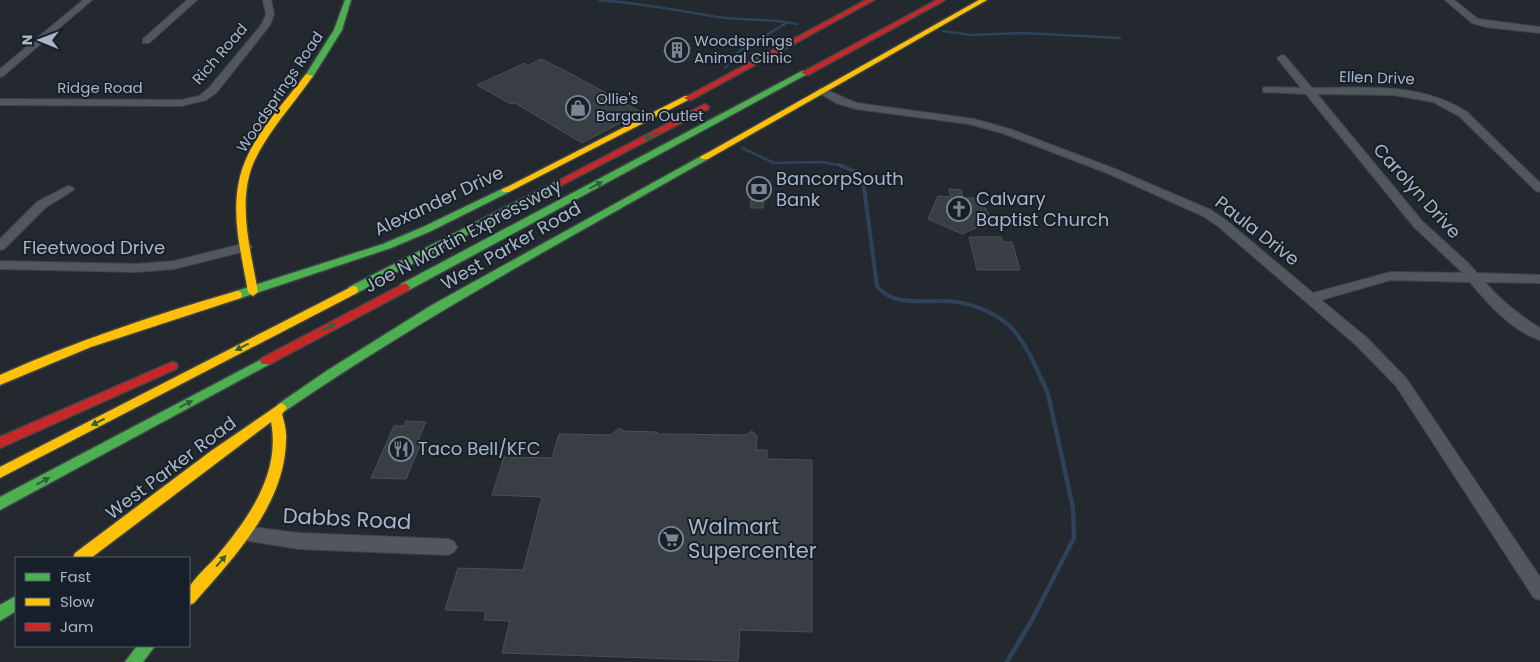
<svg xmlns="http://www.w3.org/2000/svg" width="1540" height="662" viewBox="0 0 1540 662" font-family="Poppins,sans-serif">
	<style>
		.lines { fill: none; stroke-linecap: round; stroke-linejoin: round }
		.stream-far2 { stroke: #2e425a; stroke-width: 2.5 }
		.stream-far1 { stroke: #2e425a; stroke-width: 4 }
		.stream { stroke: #2e425a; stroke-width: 4.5 }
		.building { fill: #383e43; stroke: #4a5058 }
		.street-casing { stroke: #40454a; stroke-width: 2 }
		.fast-casing { stroke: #40454a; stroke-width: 3 }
		.slow-casing { stroke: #40454a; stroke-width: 3 }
		.jam-casing { stroke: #40454a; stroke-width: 3 }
		.street { fill: #52575f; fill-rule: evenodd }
		.fast { fill: #4caf50; fill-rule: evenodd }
		.slow { fill: #ffc107; fill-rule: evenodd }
		.jam { fill: #c62828; fill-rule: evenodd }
		.oneway { fill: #2f603b }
		.labels { text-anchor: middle; stroke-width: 4; stroke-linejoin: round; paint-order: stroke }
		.far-poi-label { font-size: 15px; fill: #aab5c4; stroke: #17202a; text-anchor: start }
		.far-street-label { font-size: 15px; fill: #aab5c4; stroke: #17202a }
		.poi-label { font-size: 18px; fill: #aab5c4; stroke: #17202a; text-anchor: start }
		.street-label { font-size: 18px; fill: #aab5c4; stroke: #17202a }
		.near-street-label { font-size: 21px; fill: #aab5c4; stroke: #17202a }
		.near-poi-label { font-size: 21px; fill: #aab5c4; stroke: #17202a; text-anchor: start }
	</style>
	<rect width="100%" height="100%" fill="#23292f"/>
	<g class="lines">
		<path class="stream-far2" d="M599,0C639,3 678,10 717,17C743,21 770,18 797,24
			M943,31L970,35L1024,33L1120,38
			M725,68L738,52L788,22
			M742,148L774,163L821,162L844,166"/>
		<path class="stream-far1" d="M839,165L854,171L863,180L877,286C894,309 931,298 957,302C973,304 994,313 1006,323C1021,334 1035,364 1042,381"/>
		<path class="stream" d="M1007,662L1033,618L1074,538L1073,508L1048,394L1042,380"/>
	</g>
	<path class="building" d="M679,43L691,48L675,57L663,51Z
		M541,59L573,75L641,112L582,143L515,103L511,104L477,85L525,63L527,66Z
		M753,181H766L763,208H750Z
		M949,189L961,190L963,198H980L992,221L962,234L928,219L938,196L951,197Z
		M969,237H1001L1003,242H1012L1020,270H977Z
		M406,421L426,422L418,440L422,441L406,479L371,478L394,426H404Z
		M619,428L624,431L657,432L658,434L746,435L752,431L757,436L756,450H767V459L812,460V632L740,630L738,661L502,653L510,621L484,620L486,611L445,610L458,568L523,570L542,497L492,495L504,457L552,458L559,434L611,435Z"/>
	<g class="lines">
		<defs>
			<path id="street" d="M83,0H92L3,76L0,77V69Z
				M187,0H197L149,43H143V39Z
				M263,0H271L274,14L270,25L217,92L206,100L181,106L0,105V99L181,100L199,96L209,88L262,24L266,14Z
				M1445,0H1454L1478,19L1540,27V33L1486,27L1472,23Z
				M1282,55L1285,56L1312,88C1364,88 1421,82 1467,112L1540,183V192L1536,191L1459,116L1433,102L1393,95L1317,94L1422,221L1468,263L1477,273L1540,275V283L1485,282C1501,301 1519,315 1540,328V340C1512,331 1488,304 1470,282L1391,280L1321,300L1366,337L1406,378L1540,577V600L1534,598L1396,386L1356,345L1219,227L1203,216L1107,173L1002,133L969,124L856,109L836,103L816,91L821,88C833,92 845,99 857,103L974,119L1010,129L1115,169L1211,210L1227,221L1313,293L1391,272L1463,273L1414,227L1306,94L1263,92V88L1267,87L1301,88L1277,58Z
				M68,186L72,187L74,189L72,191L45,208L4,249L0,250V239L37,202Z
				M246,243L250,244L252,247L250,250L174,269L136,272L0,269V261L136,264L174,261Z
				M243,526L299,533L448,539L454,542L457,547L454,552L448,555L299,549L237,539L235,534L237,529Z"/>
			<path id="fast" d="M345,0H351L342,30L312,78H306L305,76L334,30Z
				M802,71L809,73L409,290L405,291L400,287L401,284Z
				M705,154L710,157L708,159C565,240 421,318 285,411H277L275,408L277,405L328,370L432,305Z
				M559,180L564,183L562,185L357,293L353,294L348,290L349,287Z
				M506,187L511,190L509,192L431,231L391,248L241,298H233L232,295L233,292L383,244L423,227Z
				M266,357L270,358L272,361L270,364L0,510V497Z
				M16,596V611L0,621V605Z
				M137,646H155L143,662H125Z"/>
			<path id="slow" d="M979,0H987L708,159H702L700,157Z
				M306,74L313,76C293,105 267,132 253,164C237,204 251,252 258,292L253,296L248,292C242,256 231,218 239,181C247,141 282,106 306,74Z
				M685,96H688L692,98L509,192H503L501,190Z
				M353,286L357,287L358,290L357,293L0,478V467Z
				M237,291L241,292L242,295L241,298L91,347L0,385V375C76,341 157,314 237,291Z
				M281,403L285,405L287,408L282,414C284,422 287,431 286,440C285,505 234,557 194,603L189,605C189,600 188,594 189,589C190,582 210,564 216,557C248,519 281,474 271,422L91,558H73L75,553L211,451Z"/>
			<path id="jam" d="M866,0H874L691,100H688L684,98Z
				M937,0H945L808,75L801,73Z
				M705,104L709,107L708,109L562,185L559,186L554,183Z
				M405,283L410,287L409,290L270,364H262L260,361L262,358Z
				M172,362L176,363L178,366L176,369L0,448V437Z"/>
		</defs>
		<use href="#street" class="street-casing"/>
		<use href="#fast" class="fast-casing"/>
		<use href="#slow" class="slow-casing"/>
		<use href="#jam" class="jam-casing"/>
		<use href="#street" class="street"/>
		<use href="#fast" class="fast"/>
		<use href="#slow" class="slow"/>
		<use href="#jam" class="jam"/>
	</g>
	<defs><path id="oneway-solid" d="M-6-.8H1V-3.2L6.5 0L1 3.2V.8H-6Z" transform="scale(1.25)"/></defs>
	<g class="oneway">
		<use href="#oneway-solid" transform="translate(651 136) rotate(153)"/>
		<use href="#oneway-solid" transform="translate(596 185) rotate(-28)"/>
		<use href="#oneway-solid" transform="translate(329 327) rotate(-28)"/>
		<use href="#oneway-solid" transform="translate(242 347) rotate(153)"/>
		<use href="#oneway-solid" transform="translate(186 404) rotate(-28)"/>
		<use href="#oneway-solid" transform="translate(98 422) rotate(153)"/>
		<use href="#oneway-solid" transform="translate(43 481) rotate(-28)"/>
		<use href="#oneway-solid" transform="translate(221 561) rotate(-49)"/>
	</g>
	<defs>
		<symbol id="building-ring" viewBox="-11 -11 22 22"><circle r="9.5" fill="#17202a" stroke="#7b8490" stroke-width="1.5"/><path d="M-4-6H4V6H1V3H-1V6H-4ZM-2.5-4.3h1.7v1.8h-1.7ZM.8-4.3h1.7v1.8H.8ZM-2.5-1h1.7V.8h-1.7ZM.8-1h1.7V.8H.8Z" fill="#7b8490"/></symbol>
		<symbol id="shop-ring" viewBox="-11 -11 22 22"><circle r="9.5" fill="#17202a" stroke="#7b8490" stroke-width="1.5"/><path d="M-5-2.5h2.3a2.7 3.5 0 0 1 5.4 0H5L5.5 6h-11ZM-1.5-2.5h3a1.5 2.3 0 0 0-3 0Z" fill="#7b8490"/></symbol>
		<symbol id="bank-ring" viewBox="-11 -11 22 22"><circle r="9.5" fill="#17202a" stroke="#7b8490" stroke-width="1.5"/><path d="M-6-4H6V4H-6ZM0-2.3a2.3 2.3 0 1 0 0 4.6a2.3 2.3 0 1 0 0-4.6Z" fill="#7b8490"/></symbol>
		<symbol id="church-ring" viewBox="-11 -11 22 22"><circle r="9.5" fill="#17202a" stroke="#7b8490" stroke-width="1.5"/><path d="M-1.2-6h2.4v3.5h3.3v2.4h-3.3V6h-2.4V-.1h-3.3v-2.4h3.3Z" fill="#7b8490"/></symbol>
		<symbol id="restaurant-ring" viewBox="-11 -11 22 22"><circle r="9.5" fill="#17202a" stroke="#7b8490" stroke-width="1.5"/><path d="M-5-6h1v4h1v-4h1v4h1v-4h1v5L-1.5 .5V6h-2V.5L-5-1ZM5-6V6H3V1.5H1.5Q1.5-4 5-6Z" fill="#7b8490"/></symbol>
		<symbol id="supermarket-ring" viewBox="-11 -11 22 22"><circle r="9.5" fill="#17202a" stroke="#7b8490" stroke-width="1.5"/><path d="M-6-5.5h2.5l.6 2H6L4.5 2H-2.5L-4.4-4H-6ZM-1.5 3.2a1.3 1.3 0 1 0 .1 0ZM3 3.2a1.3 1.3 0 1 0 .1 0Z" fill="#7b8490"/></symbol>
	</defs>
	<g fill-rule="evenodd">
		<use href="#building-ring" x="663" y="36" width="28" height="28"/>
		<use href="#shop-ring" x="564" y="94" width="28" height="28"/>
		<use href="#bank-ring" x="745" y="175" width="28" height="28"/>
		<use href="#church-ring" x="945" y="195" width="28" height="28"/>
		<use href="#restaurant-ring" x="387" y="435" width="28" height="28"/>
		<use href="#supermarket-ring" x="657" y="525" width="28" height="28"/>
	</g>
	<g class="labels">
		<g class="far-poi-label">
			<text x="694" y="46">Woodsprings<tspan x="694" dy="17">Animal Clinic</tspan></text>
			<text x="596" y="104">Ollie's<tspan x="596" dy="17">Bargain Outlet</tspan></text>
		</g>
		<g class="far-street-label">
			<text transform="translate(220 54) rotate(-49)" y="5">Rich Road</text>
			<text transform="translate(1377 78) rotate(2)" y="5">Ellen Drive</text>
			<text x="100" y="93">Ridge Road</text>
			<text transform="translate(280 92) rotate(-56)" y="5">Woodsprings Road</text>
		</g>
		<g class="poi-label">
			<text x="776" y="185">BancorpSouth<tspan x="776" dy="21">Bank</tspan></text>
			<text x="976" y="205">Calvary<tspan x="976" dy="21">Baptist Church</tspan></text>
			<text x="418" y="455">Taco Bell/KFC</text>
		</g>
		<g class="street-label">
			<text transform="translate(1417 191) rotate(48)" y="6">Carolyn Drive</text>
			<text transform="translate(439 201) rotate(-25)" y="6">Alexander Drive</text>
			<text transform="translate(1257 231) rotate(38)" y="6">Paula Drive</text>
			<text transform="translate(463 236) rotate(-28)" y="6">Joe N Martin Expressway</text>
			<text transform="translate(511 246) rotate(-30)" y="6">West Parker Road</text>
			<text x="94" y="254">Fleetwood Drive</text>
			<text transform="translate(171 468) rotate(-37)" y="6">West Parker Road</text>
		</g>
		<g class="near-street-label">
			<text transform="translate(347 519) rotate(3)" y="7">Dabbs Road</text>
		</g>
		<g class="near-poi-label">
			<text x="688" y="534">Walmart<tspan x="688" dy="24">Supercenter</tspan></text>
		</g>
	</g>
	<rect x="15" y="557" width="175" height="90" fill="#17202a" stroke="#525c68"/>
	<rect x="25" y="573" width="25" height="8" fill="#4caf50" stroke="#525c68"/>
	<text x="60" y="582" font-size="15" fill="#aab5c4">Fast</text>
	<rect x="25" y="598" width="25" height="8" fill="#ffc107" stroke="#525c68"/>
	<text x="60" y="607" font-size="15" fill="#aab5c4">Slow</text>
	<rect x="25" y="623" width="25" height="8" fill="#c62828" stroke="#525c68"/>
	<text x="60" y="632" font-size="15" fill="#aab5c4">Jam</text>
	<g transform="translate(40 40) rotate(271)" stroke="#17202a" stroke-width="4" paint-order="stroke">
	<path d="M0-4L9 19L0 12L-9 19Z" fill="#aab5c4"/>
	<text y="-8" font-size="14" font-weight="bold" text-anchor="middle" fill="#aab5c4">N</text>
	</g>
</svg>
